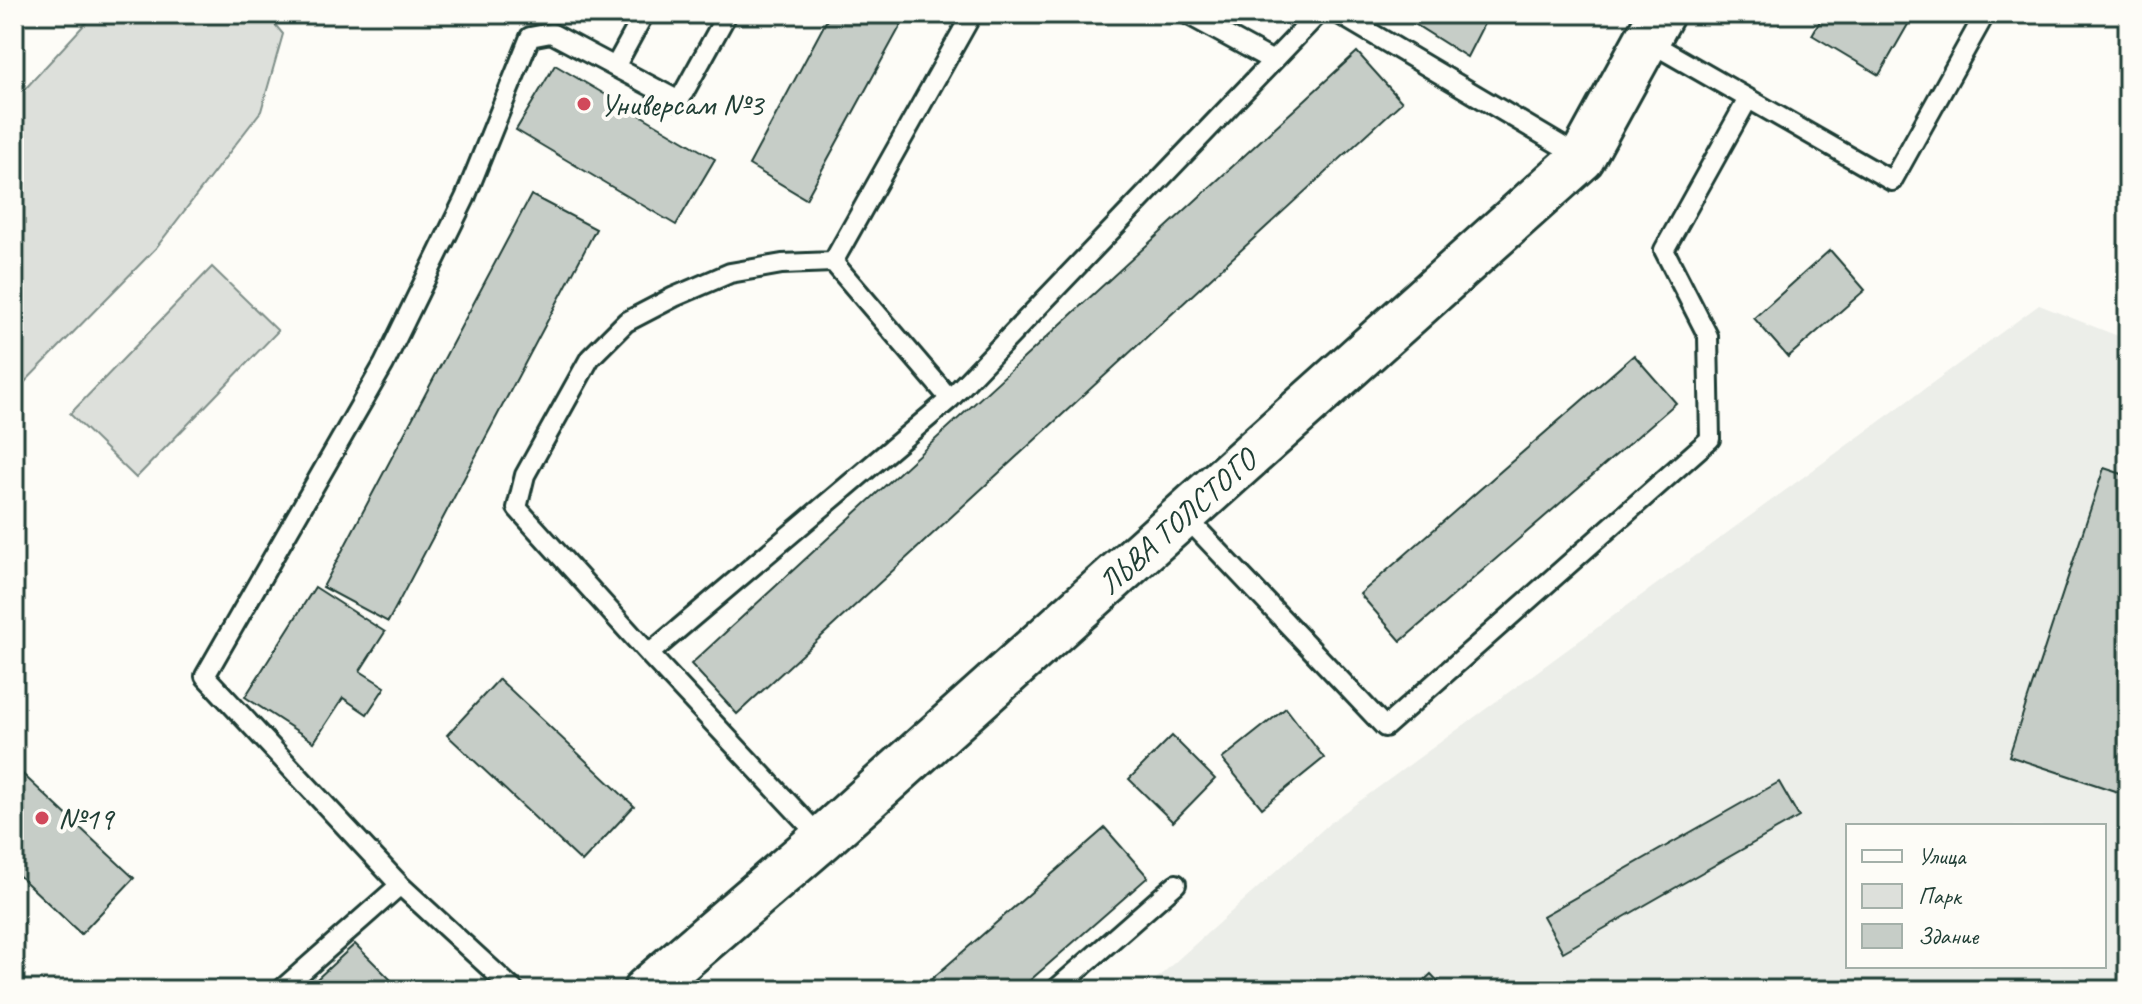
<svg xmlns="http://www.w3.org/2000/svg" width="2142" height="1004" viewBox="0 0 2142 1004" font-family="Caveat,sans-serif">
	<style>
		.built { fill: #eceee9; fill-rule: evenodd }
		.green { fill: #dde0db; stroke: #7e8e88; stroke-width: 2 }
		.building { fill: #c6cdc7; stroke: #1f3d34; stroke-width: 2 }
		.lines { fill: none; stroke-linecap: round; stroke-linejoin: round }
		.service-casing { stroke: #1f3d34; stroke-width: 24 }
		.tertiary-casing { stroke: #1f3d34; stroke-width: 50 }
		.service { stroke: #fdfcf7; stroke-width: 18 }
		.tertiary { stroke: #fdfcf7; stroke-width: 44 }
		.poi-dot { fill: #d1495b; stroke: #fdfcf7; stroke-width: 3 }
		.labels { text-anchor: middle; stroke-width: 8; stroke-linejoin: round; paint-order: stroke }
		.poi-label { font-size: 32px; fill: #1f3d34; stroke: #fdfcf7; text-anchor: start }
		.street-label { font-size: 32px; fill: #1f3d34; stroke: #fdfcf7 }
	</style>
	<rect width="100%" height="100%" fill="#fdfcf7"/>
	<filter id="ink" filterUnits="userSpaceOnUse"><feTurbulence type="fractalNoise" baseFrequency=".0125" numOctaves="2"/><feDisplacementMap in="SourceGraphic" scale="16" xChannelSelector="R" yChannelSelector="G"/><feConvolveMatrix kernelMatrix="1 2 1 2 8 2 1 2 1" color-interpolation-filters="sRGB"/></filter>
	<g filter="url(#ink)">
		<path class="built" d="M2039,305L2128,340V990H1144L1331,822ZM1848,826H2104V966H1848Z"/>
		<path class="green" d="M94,14H266L283,34L261,111L155,249L14,393V101Z
			M212,267L278,331L136,478L70,414Z"/>
		<path class="building" d="M514,14H545L539,25Z
			M830,14H907L806,199L749,165Z
			M1413,14H1489L1467,57L1410,21Z
			M1824,14H1914L1879,75L1812,35Z
			M1357,52L1402,102L737,714L691,664Z
			M555,65L715,159L676,225L516,130Z
			M531,195L596,229L388,622L323,587Z
			M1830,250L1865,290L1788,357L1754,318Z
			M1634,355L1676,403L1401,641L1360,594Z
			M2104,468L2128,476L2127,795L2009,756Z
			M315,587L385,632L360,671L385,687L367,714L343,698L314,742L245,697Z
			M499,679L634,806L582,862L447,735Z
			M1286,708L1324,758L1262,808L1222,759Z
			M1172,736L1215,779L1173,822L1129,779Z
			M14,766L134,878L81,934L14,871Z
			M1779,782L1799,817L1563,952L1543,916Z
			M1105,828L1148,877L1019,990H919Z
			M355,944L401,990H305Z
			M1431,974L1446,990H1414Z"/>
		<g class="lines">
			<defs>
				<path id="service" d="M1187,14L1273,61
					M1339,14L1582,158
					M1646,40L1892,181L1985,14
					M615,67L644,14
					M833,262L972,14
					M950,399L1318,14
					M1184,515L1385,727L1710,439L1708,336L1664,250L1748,99
					M649,654L517,508L525,475L590,358L626,322L674,297L730,273L782,264L833,262L950,399L649,654L822,839
					M281,990L400,885
					M514,990L400,885L205,676L384,364L465,198L530,37L551,33L679,101L727,14
					M1055,990L1176,884"/>
				<g id="tertiary">
					<path id="s1" d="M646,990L822,839L1582,158L1661,14"/>
				</g>
			</defs>
			<use href="#service" class="service-casing"/>
			<use href="#tertiary" class="tertiary-casing"/>
			<use href="#service" class="service"/>
			<use href="#tertiary" class="tertiary"/>
		</g>
	</g>
	<g class="poi-dot">
		<circle cx="584" cy="104" r="8"/>
		<circle cx="42" cy="818" r="8"/>
	</g>
	<g class="labels">
		<g class="poi-label">
			<text x="600" y="115">Универсам №3</text>
			<text x="58" y="829">№19</text>
		</g>
		<g class="street-label">
			<text dy="11" stroke="none"><textPath href="#s1" startOffset="708">ЛЬВА ТОЛСТОГО</textPath></text>
		</g>
	</g>
	<rect width="2142" height="1004" fill="none" stroke="#fdfcf7" stroke-width="48"/>
	<rect x="24" y="24" width="2094" height="956" fill="none" stroke="#1f3d34" stroke-width="3" filter="url(#ink)"/>
	<rect x="1846" y="824" width="260" height="144" fill="#fdfcf7" stroke="#a4b0a9" stroke-width="2"/>
	<rect x="1862" y="850" width="40" height="12" fill="#fdfcf7" stroke="#a4b0a9" stroke-width="2"/>
	<text x="1918" y="864" font-size="24" fill="#1f3d34">Улица</text>
	<rect x="1862" y="884" width="40" height="24" fill="#dde0db" stroke="#a4b0a9" stroke-width="2"/>
	<text x="1918" y="904" font-size="24" fill="#1f3d34">Парк</text>
	<rect x="1862" y="924" width="40" height="24" fill="#c6cdc7" stroke="#a4b0a9" stroke-width="2"/>
	<text x="1918" y="944" font-size="24" fill="#1f3d34">Здание</text>
</svg>
